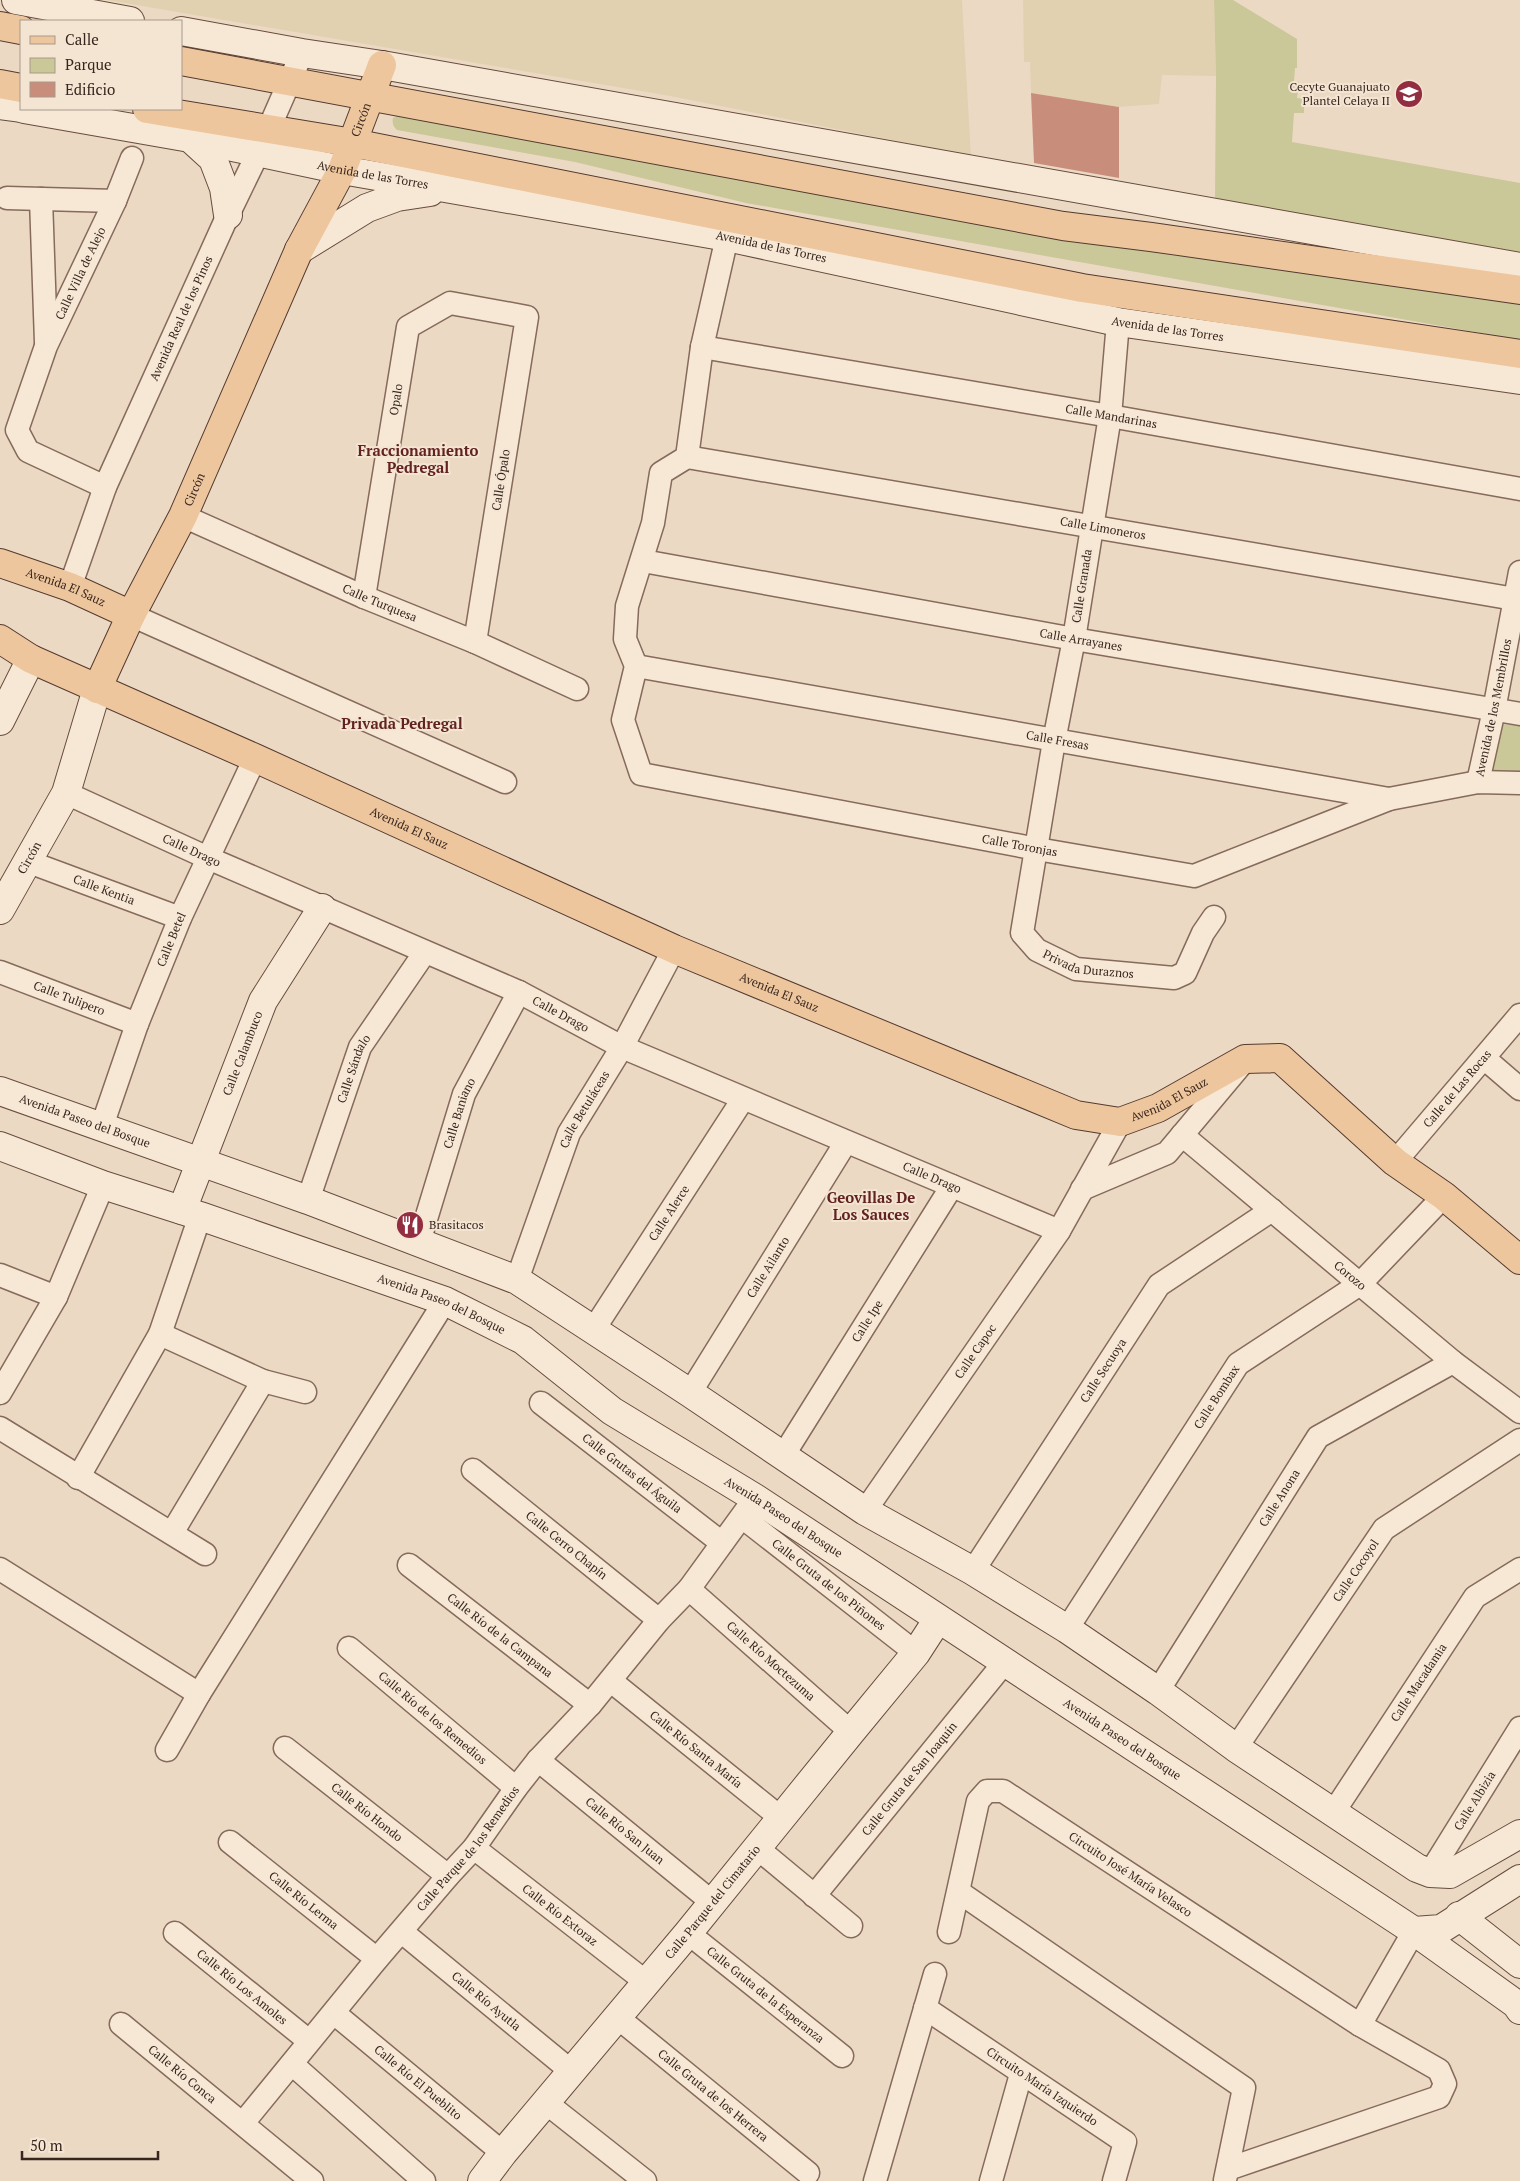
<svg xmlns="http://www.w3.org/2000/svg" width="1520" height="2181" viewBox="0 0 1520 2181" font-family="'PT Serif',serif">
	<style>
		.farmland { fill: #e2d1b1 }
		.green { fill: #cac798 }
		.building { fill: #c98e7b }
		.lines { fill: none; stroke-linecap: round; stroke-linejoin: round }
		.street-casing { stroke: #866a5b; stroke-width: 25 }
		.secondary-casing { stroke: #684c3e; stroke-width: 30 }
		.primary-casing { stroke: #543a2f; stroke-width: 30 }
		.street { stroke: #f7e8d6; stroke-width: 22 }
		.secondary { stroke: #f7e8d6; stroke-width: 28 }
		.primary { stroke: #eec69d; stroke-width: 28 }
		.labels { text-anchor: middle; stroke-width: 4; stroke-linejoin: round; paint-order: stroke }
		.poi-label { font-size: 12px; fill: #37261e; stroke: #f4e5d3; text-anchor: end }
		.street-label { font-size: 12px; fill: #37261e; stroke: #f4e5d3 }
		.quarter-label { font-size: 15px; font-weight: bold; fill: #62221f; stroke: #f4e5d3 }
	</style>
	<rect width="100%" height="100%" fill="#ecd9c4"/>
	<path class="farmland" d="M107,0H962L971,156L670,96Z
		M1023,0H1214L1216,76L1162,75L1159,104L1119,107L1031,93L1030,62H1024Z"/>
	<path class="green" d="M1214,0H1233L1297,39V68H1295L1294,81L1299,82L1297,98L1304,99V113H1294L1292,142L1520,183V252L1215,200L1216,76Z
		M399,115L1520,302V340L746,203L575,162L397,130C393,127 392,123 393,118Z
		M1500,724L1520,726V772L1492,774Z"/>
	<path class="building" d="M1031,93L1119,107V178L1034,163Z"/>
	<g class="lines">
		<defs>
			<g id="street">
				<path d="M7,198L115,201"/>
				<path d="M41,199L46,342"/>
				<path id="s1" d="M727,237L702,347L687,457L661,473L653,523L627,606L625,639L636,666L623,720L641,774L1037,849L1194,876L1389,799"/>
				<path id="s2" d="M1118,322L1110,416L1074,639L1054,741L1022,933L1037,950L1076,969L1174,978L1185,973L1203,933L1214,917"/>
				<path id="s3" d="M702,347L1110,416L1520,489"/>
				<path id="s4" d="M687,457L1520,600"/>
				<path id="s5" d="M105,487L28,451L17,430L46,346L115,201L132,158"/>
				<path id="s6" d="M183,516L364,597L475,642L577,689"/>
				<path id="s7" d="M643,561L1074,639L1520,714"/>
				<path id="s8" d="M70,587L105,487L228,215L259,151L302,53"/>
				<path id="s9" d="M364,597L408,327L450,303L527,317L475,642"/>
				<path d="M131,615L505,782"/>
				<path id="s10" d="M636,666L1389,799L1478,782L1520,783"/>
				<path id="s11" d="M1478,782L1494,710L1520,572"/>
				<path id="s12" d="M66,793L208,858L519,992L622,1047L1059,1231"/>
				<path id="s13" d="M29,862L180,918"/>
				<path id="s14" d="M0,972L137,1024"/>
				<path d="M1484,1058L1520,1089"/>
				<path id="s15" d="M102,1126L137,1024L180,918L255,758"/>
				<path id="s16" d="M1182,1135L1453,1362L1520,1412"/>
				<path id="s17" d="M1395,1162L1520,1015"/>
				<path d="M1082,1189L1167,1153L1240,1066"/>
				<path id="s18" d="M308,1200L360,1047L425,952"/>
				<path id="s19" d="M419,1242L464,1094L519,992"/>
				<path d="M0,1275L56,1297"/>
				<path id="s20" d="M517,1280L569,1133L622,1047L674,949"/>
				<path id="s21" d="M594,1329L743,1099"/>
				<path d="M160,1334L263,1381L305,1392"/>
				<path d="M0,1393L56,1297L103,1185"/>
				<path id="s22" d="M690,1393L846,1142"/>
				<path id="s23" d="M541,1403L722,1543"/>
				<path d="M0,1428L205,1554"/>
				<path id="s24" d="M783,1456L952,1186"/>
				<path id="s25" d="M473,1470L659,1620"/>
				<path d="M78,1478L160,1334L200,1216"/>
				<path id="s26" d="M865,1511L1059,1231L1120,1122"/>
				<path id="s27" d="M742,1517L916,1653"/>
				<path d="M172,1533L263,1381"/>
				<path id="s28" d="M409,1565L590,1705"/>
				<path d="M0,1569L199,1694"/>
				<path id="s29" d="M973,1571L1159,1285L1272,1210"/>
				<path id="s30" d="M689,1589L851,1732"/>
				<path id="s31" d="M1067,1629L1238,1364L1360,1284L1444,1196"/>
				<path id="s32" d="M349,1648L516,1788"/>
				<path id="s33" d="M611,1681L781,1818"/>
				<path id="s34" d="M1158,1691L1318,1437L1453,1362"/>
				<path id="s35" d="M285,1748L448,1876"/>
				<path id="s36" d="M1236,1748L1384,1529L1520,1440"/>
				<path d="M167,1750L199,1694L445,1301"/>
				<path id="s37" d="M538,1760L712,1902"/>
				<path id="s38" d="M1333,1813L1475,1597L1520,1569"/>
				<path id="s39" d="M230,1842L377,1959"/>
				<path d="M756,1847L851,1926"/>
				<path id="s40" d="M474,1848L646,1982"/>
				<path id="s41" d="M1430,1873L1520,1728"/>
				<path d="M959,1892L1244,2088L1225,2180"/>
				<path id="s42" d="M814,1896L1004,1663"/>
				<path id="s43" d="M402,1932L571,2071"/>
				<path id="s44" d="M949,1932L978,1801L987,1791H1003L1360,2025L1439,2070L1445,2084L1439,2097L1228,2169"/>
				<path id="s45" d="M175,1933L309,2041"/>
				<path id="s46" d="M688,1933L842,2056"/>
				<path id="s47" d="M925,2008L1125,2142L1114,2181"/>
				<path id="s48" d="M334,2013L503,2153"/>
				<path id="s49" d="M617,2017L808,2173"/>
				<path id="s50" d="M121,2024L312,2181"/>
				<path d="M1360,2025L1414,1931"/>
				<path d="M292,2064L424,2181"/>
				<path d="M545,2102L645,2181"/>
				<path id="s51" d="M243,2123L377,1959L448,1876L474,1848L516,1788L538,1760L590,1705L659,1620L689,1589L755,1498"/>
				<path d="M875,2181L935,1974"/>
				<path d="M991,2181L1021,2074"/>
			</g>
			<g id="secondary">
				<path d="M16,0L130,21"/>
				<path d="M181,31L302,53L382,65L1520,267"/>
				<path d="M0,105L21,108"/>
				<path id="s52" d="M24,109L190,138L342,170L727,237L1118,322L1520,380"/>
				<path d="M190,138L213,159L224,188L228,215"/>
				<path d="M299,250L367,208L397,197L430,192"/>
				<path d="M0,721L31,659"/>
				<path id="s53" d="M0,910L66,793L97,689"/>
				<path id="s54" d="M0,1091L308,1200L517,1280L690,1393L865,1511L973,1571L1067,1629L1158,1691L1236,1748L1417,1868L1430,1873L1450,1874L1520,1834"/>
				<path id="s55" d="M0,1146L103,1185L200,1216L445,1301L523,1340L612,1411L755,1498L1414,1931L1441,1929L1520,1879"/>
				<path id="s56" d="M182,1210L263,1001L322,908"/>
				<path d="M1459,1916L1520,1964"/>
				<path d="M1414,1931L1516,2004L1520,2010"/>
				<path id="s57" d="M482,2181L503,2153L688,1933L851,1732L916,1653L938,1619"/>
			</g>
			<g id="primary">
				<path d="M0,26L21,30"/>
				<path d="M181,61L1063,226L1151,237L1520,290"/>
				<path d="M0,84L21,88"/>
				<path d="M147,109L353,143L1082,288L1520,354"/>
				<path id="s58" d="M0,563L70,587L131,615"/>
				<path id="s59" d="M0,639L31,659L255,758L674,949L1076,1115L1120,1122L1158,1108L1245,1059L1280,1058L1395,1162L1444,1196L1520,1260"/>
				<path id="s60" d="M97,689L131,615L183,516L299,250L342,170L382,65"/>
			</g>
		</defs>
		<use href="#street" class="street-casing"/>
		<use href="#secondary" class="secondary-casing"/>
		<use href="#primary" class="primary-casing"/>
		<use href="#street" class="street"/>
		<use href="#secondary" class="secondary"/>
		<use href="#primary" class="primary"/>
	</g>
	<defs>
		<symbol id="university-disc" viewBox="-11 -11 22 22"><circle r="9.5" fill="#932d40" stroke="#f4e5d3"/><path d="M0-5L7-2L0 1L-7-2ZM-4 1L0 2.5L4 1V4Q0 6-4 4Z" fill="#fff"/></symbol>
		<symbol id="restaurant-disc" viewBox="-11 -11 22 22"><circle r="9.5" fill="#932d40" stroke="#f4e5d3"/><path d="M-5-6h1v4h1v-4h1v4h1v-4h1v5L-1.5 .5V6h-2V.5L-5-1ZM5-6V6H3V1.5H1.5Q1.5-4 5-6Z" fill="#fff"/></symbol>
	</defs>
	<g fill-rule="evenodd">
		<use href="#university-disc" x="1393" y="78" width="32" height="32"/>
		<use href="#restaurant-disc" x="394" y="1209" width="32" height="32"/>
	</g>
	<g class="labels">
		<g class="poi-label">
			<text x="1390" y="91">Cecyte Guanajuato<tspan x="1390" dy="14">Plantel Celaya II</tspan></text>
			<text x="429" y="1229" text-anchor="start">Brasitacos</text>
		</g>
		<g class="street-label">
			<text dy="4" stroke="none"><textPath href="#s60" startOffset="628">Circón</textPath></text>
			<text dy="4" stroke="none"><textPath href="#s52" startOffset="355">Avenida de las Torres</textPath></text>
			<text dy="4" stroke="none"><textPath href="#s52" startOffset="760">Avenida de las Torres</textPath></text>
			<text dy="4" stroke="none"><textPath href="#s5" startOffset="278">Calle Villa de Alejo</textPath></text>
			<text dy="4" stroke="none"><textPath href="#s8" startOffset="291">Avenida Real de los Pinos</textPath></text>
			<text dy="4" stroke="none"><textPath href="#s52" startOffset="1165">Avenida de las Torres</textPath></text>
			<text dy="4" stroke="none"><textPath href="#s9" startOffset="200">Opalo</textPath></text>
			<text dy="4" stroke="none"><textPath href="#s3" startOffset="415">Calle Mandarinas</textPath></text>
			<text transform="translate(501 480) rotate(-81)" y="4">Calle Ópalo</text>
			<text dy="4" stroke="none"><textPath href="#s60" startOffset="222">Circón</textPath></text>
			<text dy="4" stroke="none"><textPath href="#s4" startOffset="422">Calle Limoneros</textPath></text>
			<text transform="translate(1082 586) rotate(-81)" y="4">Calle Granada</text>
			<text dy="4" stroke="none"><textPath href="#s58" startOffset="70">Avenida El Sauz</textPath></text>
			<text dy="4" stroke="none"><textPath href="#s6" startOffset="215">Calle Turquesa</textPath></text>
			<text dy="4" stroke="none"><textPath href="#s7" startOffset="445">Calle Arrayanes</textPath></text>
			<text dy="4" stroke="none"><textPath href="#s11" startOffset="76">Avenida de los Membrillos</textPath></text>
			<text dy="4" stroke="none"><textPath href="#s10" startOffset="428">Calle Fresas</textPath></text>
			<text dy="4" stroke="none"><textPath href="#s59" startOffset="451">Avenida El Sauz</textPath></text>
			<text dy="4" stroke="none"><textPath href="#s1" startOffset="952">Calle Toronjas</textPath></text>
			<text dy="4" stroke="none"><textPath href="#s12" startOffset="138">Calle Drago</textPath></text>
			<text dy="4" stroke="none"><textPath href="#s53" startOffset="60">Circón</textPath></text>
			<text dy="4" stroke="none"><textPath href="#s13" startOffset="80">Calle Kentia</textPath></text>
			<text dy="4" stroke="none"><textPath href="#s15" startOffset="199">Calle Betel</textPath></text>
			<text dy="4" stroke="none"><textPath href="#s2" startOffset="696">Privada Duraznos</textPath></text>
			<text dy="4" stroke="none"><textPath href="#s59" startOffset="856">Avenida El Sauz</textPath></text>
			<text dy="4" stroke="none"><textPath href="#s14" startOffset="74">Calle Tulipero</textPath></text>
			<text dy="4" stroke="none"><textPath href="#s12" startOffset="542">Calle Drago</textPath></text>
			<text dy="4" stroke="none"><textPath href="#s56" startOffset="168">Calle Calambuco</textPath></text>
			<text dy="4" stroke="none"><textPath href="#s18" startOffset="139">Calle Sándalo</textPath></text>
			<text dy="4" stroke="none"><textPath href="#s17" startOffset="96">Calle de Las Rocas</textPath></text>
			<text dy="4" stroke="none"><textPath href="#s59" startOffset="1276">Avenida El Sauz</textPath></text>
			<text dy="4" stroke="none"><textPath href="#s20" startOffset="184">Calle Betuláceas</textPath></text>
			<text dy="4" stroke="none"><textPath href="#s19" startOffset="135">Calle Baniano</textPath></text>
			<text dy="4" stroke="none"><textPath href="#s54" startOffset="90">Avenida Paseo del Bosque</textPath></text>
			<text dy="4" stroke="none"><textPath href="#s12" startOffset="948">Calle Drago</textPath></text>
			<text dy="4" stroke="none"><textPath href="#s21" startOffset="138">Calle Alerce</textPath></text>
			<text dy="4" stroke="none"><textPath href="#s22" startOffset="148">Calle Ailanto</textPath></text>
			<text dy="4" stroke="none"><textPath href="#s16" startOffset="219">Corozo</textPath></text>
			<text dy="4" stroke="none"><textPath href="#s55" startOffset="469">Avenida Paseo del Bosque</textPath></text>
			<text dy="4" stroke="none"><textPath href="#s24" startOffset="159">Calle Ipe</textPath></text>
			<text dy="4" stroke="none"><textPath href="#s26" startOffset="194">Calle Capoc</textPath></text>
			<text dy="4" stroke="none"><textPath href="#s29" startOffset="239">Calle Secuoya</textPath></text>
			<text dy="4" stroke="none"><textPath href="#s31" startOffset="276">Calle Bombax</textPath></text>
			<text dy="4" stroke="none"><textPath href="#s23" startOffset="115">Calle Grutas del Águila</textPath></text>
			<text dy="4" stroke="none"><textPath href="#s34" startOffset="228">Calle Anona</textPath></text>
			<text dy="4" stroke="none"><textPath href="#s55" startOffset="874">Avenida Paseo del Bosque</textPath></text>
			<text dy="4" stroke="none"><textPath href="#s25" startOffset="120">Calle Cerro Chapín</textPath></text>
			<text dy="4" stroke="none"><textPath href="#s36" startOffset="214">Calle Cocoyol</textPath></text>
			<text dy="4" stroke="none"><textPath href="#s27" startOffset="110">Calle Gruta de los Piñones</textPath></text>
			<text dy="4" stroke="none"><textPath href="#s28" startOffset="115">Calle Río de la Campana</textPath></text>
			<text dy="4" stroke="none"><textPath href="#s30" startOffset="109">Calle Río Moctezuma</textPath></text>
			<text dy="4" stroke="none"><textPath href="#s38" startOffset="156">Calle Macadamia</textPath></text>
			<text dy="4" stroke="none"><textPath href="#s32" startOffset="109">Calle Río de los Remedios</textPath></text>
			<text dy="4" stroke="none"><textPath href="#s55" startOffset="1279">Avenida Paseo del Bosque</textPath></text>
			<text dy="4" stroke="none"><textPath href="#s33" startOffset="109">Calle Río Santa María</textPath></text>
			<text dy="4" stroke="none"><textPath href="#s42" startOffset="151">Calle Gruta de San Joaquín</textPath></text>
			<text dy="4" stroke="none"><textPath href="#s41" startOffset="85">Calle Albizia</textPath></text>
			<text dy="4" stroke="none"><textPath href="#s35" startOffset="104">Calle Río Hondo</textPath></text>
			<text dy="4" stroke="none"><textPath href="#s37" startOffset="112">Calle Río San Juan</textPath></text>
			<text dy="4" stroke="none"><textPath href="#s51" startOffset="355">Calle Parque de los Remedios</textPath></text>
			<text dy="4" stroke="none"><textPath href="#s44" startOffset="316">Circuito José María Velasco</textPath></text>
			<text dy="4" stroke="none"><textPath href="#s39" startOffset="94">Calle Río Lerma</textPath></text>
			<text dy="4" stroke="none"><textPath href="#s57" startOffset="362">Calle Parque del Cimatario</textPath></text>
			<text dy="4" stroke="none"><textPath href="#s40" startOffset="109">Calle Río Extoraz</textPath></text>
			<text dy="4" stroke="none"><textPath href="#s45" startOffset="86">Calle Río Los Amoles</textPath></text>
			<text dy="4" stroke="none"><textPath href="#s46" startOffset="99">Calle Gruta de la Esperanza</textPath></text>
			<text dy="4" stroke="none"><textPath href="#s43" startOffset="109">Calle Río Ayutla</textPath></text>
			<text dy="4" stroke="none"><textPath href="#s50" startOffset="79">Calle Río Conca</textPath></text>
			<text dy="4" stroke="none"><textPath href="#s48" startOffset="109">Calle Río El Pueblito</textPath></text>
			<text dy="4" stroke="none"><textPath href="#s47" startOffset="141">Circuito María Izquierdo</textPath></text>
			<text dy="4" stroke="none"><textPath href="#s49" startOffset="124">Calle Gruta de los Herrera</textPath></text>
		</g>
		<g class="quarter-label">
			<text x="418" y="456">Fraccionamiento<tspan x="418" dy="17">Pedregal</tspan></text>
			<text x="402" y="729">Privada Pedregal</text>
			<text x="871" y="1203">Geovillas De<tspan x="871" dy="17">Los Sauces</tspan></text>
		</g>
	</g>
	<rect x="20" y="20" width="162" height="90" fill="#f4e5d3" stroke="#a8998b"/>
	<rect x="30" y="36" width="25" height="8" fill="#eec69d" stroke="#a8998b"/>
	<text x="65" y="45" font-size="15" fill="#37261e">Calle</text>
	<rect x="30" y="58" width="25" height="15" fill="#cac798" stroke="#a8998b"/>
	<text x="65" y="70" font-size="15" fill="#37261e">Parque</text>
	<rect x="30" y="82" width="25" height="15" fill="#c98e7b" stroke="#a8998b"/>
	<text x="65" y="95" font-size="15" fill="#37261e">Edificio</text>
	<path d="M22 2151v8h136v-8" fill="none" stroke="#37261e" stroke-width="2.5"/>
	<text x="30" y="2151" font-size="15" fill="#37261e" stroke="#f4e5d3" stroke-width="4" paint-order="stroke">50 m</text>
</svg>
